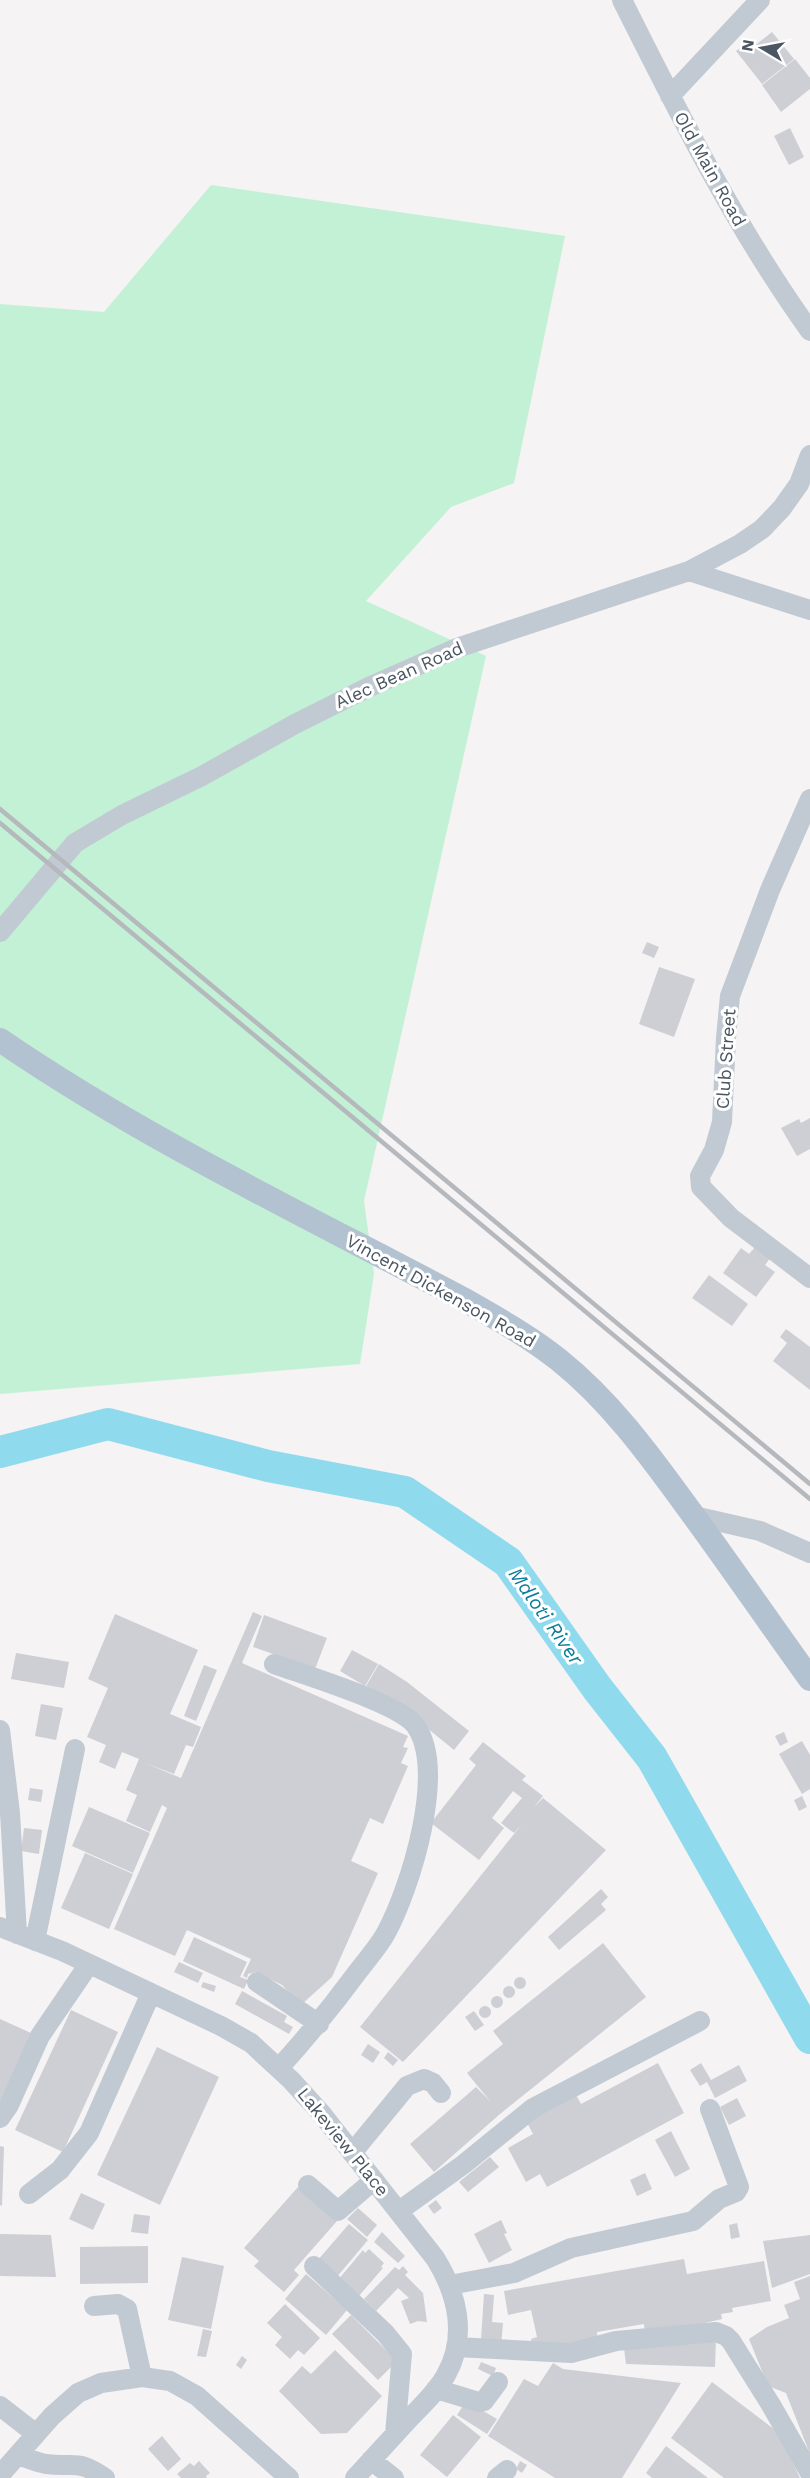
<svg xmlns="http://www.w3.org/2000/svg" width="810" height="2478" viewBox="0 0 810 2478" font-family="'Work Sans',sans-serif">
	<style>
		.green { fill: #c3f1d5 }
		.lines { fill: none; stroke-linecap: round; stroke-linejoin: round }
		.river { stroke: #90daee; stroke-width: 32 }
		.building { fill: #cdcfd5 }
		.minor { stroke: #c1cad2; stroke-width: 20 }
		.major { stroke: #b3c2d1; stroke-width: 24 }
		.rail { stroke: #b5b8bd; stroke-width: 4.5 }
		.labels { text-anchor: middle; stroke-width: 6; stroke-linejoin: round; paint-order: stroke }
		.street-label { font-size: 18px; fill: #4a5661; stroke: #fff }
		.water-label { font-size: 20px; font-style: italic; fill: #0c7c9b; stroke: #fff }
	</style>
	<rect width="100%" height="100%" fill="#f5f3f3"/>
	<path class="green" d="M211,185L565,236L514,483L451,507L366,601L486,656L364,1201L374,1274L360,1364L0,1394V304L104,312Z"/>
	<g class="lines">
		<path class="river" d="M0,1452L108,1424L268,1466L405,1492L508,1562L597,1688L652,1758L810,2038"/>
	</g>
	<path class="building" d="M772,32L794,59L762,84L736,51L744,45L748,51Z
		M795,59L810,78V89L781,112L762,85Z
		M790,128L804,157L789,165L774,136Z
		M647,942L659,947L654,958L642,953Z
		M659,967L695,979L674,1037L639,1024Z
		M810,1118V1149L797,1156L781,1128L799,1119L801,1123Z
		M756,1246L771,1257L765,1265L775,1272L756,1297L723,1273L741,1248L749,1254Z
		M709,1275L748,1304L732,1326L692,1298Z
		M786,1329L810,1347V1390L773,1361L787,1343L780,1337Z
		M253,1612L262,1616L242,1663L408,1736L403,1747L408,1748L401,1763L408,1766L383,1824L370,1818L351,1861L378,1873L332,1977L301,2005L282,1985L256,1972L248,1974L247,1978L243,1976L251,1959L187,1930L175,1956L114,1929L167,1808L162,1805L150,1832L126,1821L137,1795L126,1790L139,1759L122,1752L115,1769L99,1762L106,1745L87,1737L108,1688L88,1679L115,1614L198,1650L170,1714L201,1727L193,1747L186,1745L174,1774L145,1763L181,1778Z
		M264,1615L327,1638L315,1669L253,1647Z
		M352,1650L378,1664L365,1686L340,1671Z
		M16,1653L69,1662L64,1688L11,1679Z
		M379,1664L407,1682L469,1731L454,1750L399,1705L366,1686Z
		M204,1665L217,1670L196,1721L184,1716Z
		M41,1704L63,1708L56,1740L35,1736Z
		M784,1732L788,1742L780,1746L775,1736Z
		M802,1741L810,1755V1789L802,1794L779,1754Z
		M483,1742L526,1776L522,1780L543,1796L534,1807L543,1798L606,1850L403,2062L360,2027L522,1824L514,1833L501,1823L522,1798L513,1791L492,1818L504,1828L479,1860L431,1823L476,1765L469,1759Z
		M30,1788L43,1790L41,1802L28,1800Z
		M802,1796L807,1807L799,1811L794,1800Z
		M89,1807L150,1833L133,1873L72,1846Z
		M24,1828L42,1830L39,1854L21,1851Z
		M85,1853L133,1874L109,1929L61,1908Z
		M601,1889L608,1897L601,1904L606,1910L559,1950L548,1937Z
		M194,1937L247,1962L240,1977L248,1980L244,1989L183,1961Z
		M603,1943L646,1997L500,2114L434,2172L410,2144L476,2087L490,2101L467,2073L503,2044L493,2031Z
		M179,1962L203,1973L198,1983L174,1972Z
		M514 1983a6 6 0 1 1 12 0a6 6 0 1 1-12 0Z
		M203,1982L216,1986L214,1992L201,1987Z
		M503 1992a6 6 0 1 1 12 0a6 6 0 1 1-12 0Z
		M242,1991L287,2016L284,2022L293,2027L289,2034L235,2004Z
		M491 2002a6 6 0 1 1 12 0a6 6 0 1 1-12 0Z
		M479 2012a6 6 0 1 1 12 0a6 6 0 1 1-12 0Z
		M71,2010L118,2032L63,2152L15,2130Z
		M474,2011L484,2025L475,2031L465,2017Z
		M0,2019L31,2033L0,2102Z
		M368,2044L380,2052L373,2063L361,2055Z
		M157,2047L219,2077L160,2205L97,2175Z
		M388,2052L398,2060L393,2066L384,2058Z
		M658,2063L684,2113L547,2187L540,2174L526,2182L508,2148L533,2134L524,2117L574,2091L581,2104Z
		M701,2063L711,2080L739,2065L747,2081L715,2098L707,2082L700,2086L690,2070Z
		M737,2098L746,2116L729,2125L720,2107Z
		M671,2131L690,2169L675,2177L655,2140Z
		M0,2146L4,2147L2,2206L0,2205Z
		M490,2157L499,2167L468,2192L459,2182Z
		M645,2173L652,2189L637,2196L630,2180Z
		M298,2187L337,2221L294,2270L299,2275L284,2292L254,2266L259,2261L244,2248Z
		M81,2193L105,2204L93,2230L69,2219Z
		M436,2200L442,2208L434,2214L428,2206Z
		M358,2208L377,2225L367,2237L347,2219Z
		M134,2214L150,2216L148,2234L131,2232Z
		M501,2220L507,2233L504,2234L512,2250L489,2263L474,2234Z
		M737,2223L740,2237L731,2239L729,2225Z
		M349,2224L368,2240L336,2278L317,2261Z
		M382,2232L405,2256L398,2263L374,2242Z
		M0,2234L51,2235L56,2277L0,2276Z
		M810,2235V2274L772,2288L763,2241Z
		M148,2246V2283L80,2284V2247Z
		M369,2249L384,2263L381,2267L383,2268L358,2297L338,2280L363,2250L365,2253Z
		M182,2257L224,2266L211,2329L168,2320Z
		M684,2259L687,2274L764,2261L771,2301L732,2308L733,2312L721,2314L722,2319L696,2325L645,2333L644,2324L597,2332L598,2342L532,2348L531,2339L537,2337L531,2310L508,2315L504,2291Z
		M403,2266L408,2272L405,2275L423,2293L427,2322L418,2321L410,2324L401,2301L409,2298L398,2288L376,2311L364,2299L395,2267L399,2270Z
		M306,2274L347,2310L326,2335L285,2299Z
		M810,2276V2454L786,2393L768,2386L749,2339L767,2327L789,2318L784,2305L800,2299L794,2282Z
		M484,2294L494,2295L492,2322L503,2323L501,2347L481,2339Z
		M285,2304L320,2338L304,2355L298,2350L290,2359L275,2345L282,2337L267,2323Z
		M351,2315L397,2361L378,2380L332,2334Z
		M203,2329L212,2331L206,2357L197,2356Z
		M700,2339H716L715,2367L626,2364L624,2348L666,2342L700,2343Z
		M335,2350L382,2396L347,2433L321,2434L279,2391L302,2366L311,2374Z
		M242,2356L247,2360L241,2369L236,2365Z
		M481,2362L496,2368L493,2376L478,2369Z
		M553,2363L563,2369L681,2383L622,2478H555L488,2436L524,2379L538,2386Z
		M712,2382L779,2433L800,2478H724L671,2438Z
		M466,2401L497,2419L487,2434L457,2415Z
		M453,2415L481,2437L447,2477L420,2455Z
		M162,2436L181,2459L168,2471L148,2449Z
		M666,2446L708,2478H652L646,2473Z
		M199,2461L210,2473L206,2476L207,2478H181L177,2474L190,2463L194,2466Z
		M520,2461L527,2465L522,2473L516,2469Z"/>
	<g class="lines">
		<path class="minor" d="M622,0C679,114 736,228 810,331
			M670,96L760,0
			M689,571L810,610
			M810,799L770,890L730,996L726,1038L722,1122L714,1150L700,1176L701,1187L731,1218L810,1278
			M0,932L75,843L122,815L202,776L295,724L369,687L457,648L689,571L740,544L762,529L782,508L799,484L810,455
			M694,1516L760,1531L810,1553
			M274,1664C304,1675 398,1703 415,1725C448,1769 410,1889 386,1933C379,1946 368,1958 359,1970C334,2004 308,2036 279,2068
			M0,1730L10,1813L17,1934
			M0,1927L62,1951L221,2026L251,2043L291,2080L321,2113L435,2258C457,2293 468,2336 446,2375C437,2392 421,2406 408,2420C390,2440 372,2459 355,2478
			M35,1941L75,1749
			M257,1982L319,2024
			M0,2118L9,2105L40,2036L89,1964
			M352,2153L407,2086L424,2079L433,2083L441,2093
			M308,2185L338,2211L374,2180
			M29,2194L60,2170L89,2133L151,1993
			M399,2211L464,2164L533,2108L700,2021
			M314,2266L385,2333L402,2354L395,2434
			M450,2285L514,2273L571,2248L693,2221L719,2199L736,2192L739,2187L710,2109
			M94,2306L118,2304L127,2309L142,2377
			M456,2347L571,2353L616,2341L716,2332L726,2336L731,2341L771,2405L810,2473
			M436,2389L479,2402L484,2401L498,2382
			M0,2406L36,2434
			M18,2455C27,2458 36,2462 46,2464C76,2468 76,2458 105,2478
			M371,2460L394,2478
			M0,2475L52,2416L78,2393L101,2383L142,2377L170,2381L197,2396L289,2478
			M497,2478L507,2470"/>
		<path class="major" d="M0,1040C146,1140 307,1216 463,1299C496,1318 529,1336 559,1360C609,1400 648,1453 685,1504C728,1562 768,1621 810,1679"/>
		<path class="rail" d="M0,809L810,1484
			M0,823L810,1499"/>
	</g>
	<g class="labels">
		<g class="street-label">
			<text transform="translate(710 169) rotate(61)" y="6">Old Main Road</text>
			<text transform="translate(399 675) rotate(-24)" y="6">Alec Bean Road</text>
			<text transform="translate(726 1059) rotate(-86)" y="6">Club Street</text>
			<text transform="translate(441 1291) rotate(29)" y="6">Vincent Dickenson Road</text>
			<text transform="translate(343 2142) rotate(51)" y="6">Lakeview Place</text>
		</g>
		<g class="water-label">
			<text transform="translate(546 1616) rotate(55)" y="7">Mdloti River</text>
		</g>
	</g>
	<g transform="translate(762 48) rotate(280)" stroke="#ffffff" stroke-width="4.5" paint-order="stroke">
	<path d="M0-4.5L10 22L0 15L-10 22Z" fill="#4a5661"/>
	<text y="-9" font-size="16" font-weight="bold" text-anchor="middle" fill="#4a5661">N</text>
	</g>
</svg>
